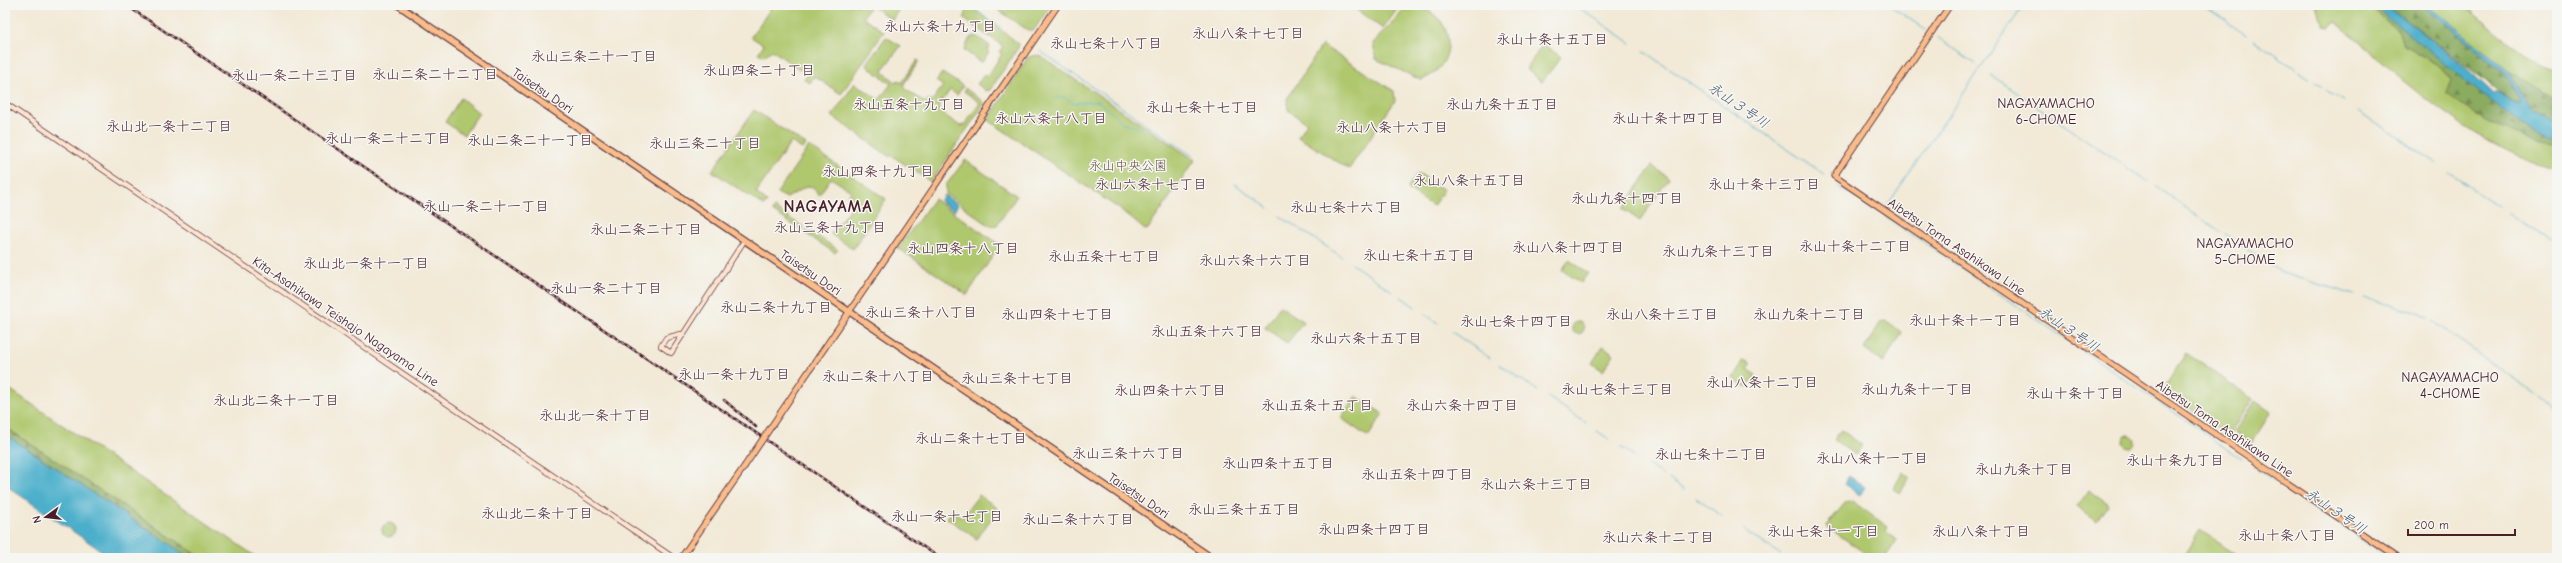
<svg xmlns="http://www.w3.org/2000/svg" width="2562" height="563" viewBox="0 0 2562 563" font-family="'Comic Neue','Klee One',sans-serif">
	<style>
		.green { fill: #afc76d; stroke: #7c734c }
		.forest { fill: url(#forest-firs); stroke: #6a6646 }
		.water { fill: #4cafcb; stroke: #4b677b }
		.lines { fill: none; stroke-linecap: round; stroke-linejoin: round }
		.stream { stroke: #4cafcb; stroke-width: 1 }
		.secondary-casing { stroke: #633d45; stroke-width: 6 }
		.primary-casing { stroke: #633d45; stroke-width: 7 }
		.trunk-casing { stroke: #633d45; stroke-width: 8 }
		.secondary { stroke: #fde4d0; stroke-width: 4.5 }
		.primary { stroke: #f9bc8a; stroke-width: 5 }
		.trunk { stroke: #f9bc8a; stroke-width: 5.5 }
		.rail-casing { stroke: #4a1f2b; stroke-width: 2.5 }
		.rail { stroke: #f6f6f2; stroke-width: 1; stroke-dasharray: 3; stroke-linecap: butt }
		.primary-bridge-casing { stroke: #633d45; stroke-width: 7; stroke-linecap: butt }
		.primary-bridge { stroke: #f9bc8a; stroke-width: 5 }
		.labels { text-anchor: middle; stroke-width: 3; stroke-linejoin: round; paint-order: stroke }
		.street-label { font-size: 13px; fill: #4a1f2b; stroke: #f6f6f2 }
		.park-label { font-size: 13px; fill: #68513f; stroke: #f6f6f2 }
		.neighbourhood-label { font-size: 14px; fill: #4a1f2b; stroke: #f6f6f2 }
		.water-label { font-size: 14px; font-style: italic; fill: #4b596b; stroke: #f6f6f2 }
		.district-label { font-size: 17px; font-weight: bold; letter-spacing: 1px; fill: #4a1f2b; stroke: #f6f6f2 }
	</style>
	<defs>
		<pattern id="forest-firs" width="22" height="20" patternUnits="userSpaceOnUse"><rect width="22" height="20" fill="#8bac60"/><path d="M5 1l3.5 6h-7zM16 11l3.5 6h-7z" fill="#748b4f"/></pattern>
	</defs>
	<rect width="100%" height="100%" fill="#f6f6f2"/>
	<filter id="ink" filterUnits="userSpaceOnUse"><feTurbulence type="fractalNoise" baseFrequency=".025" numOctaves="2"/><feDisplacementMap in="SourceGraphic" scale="8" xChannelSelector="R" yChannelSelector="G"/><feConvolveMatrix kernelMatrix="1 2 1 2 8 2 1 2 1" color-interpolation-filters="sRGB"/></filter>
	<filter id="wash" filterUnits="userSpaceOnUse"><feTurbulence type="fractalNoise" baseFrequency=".012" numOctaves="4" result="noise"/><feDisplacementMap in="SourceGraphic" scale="16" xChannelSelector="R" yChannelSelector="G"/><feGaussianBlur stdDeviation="0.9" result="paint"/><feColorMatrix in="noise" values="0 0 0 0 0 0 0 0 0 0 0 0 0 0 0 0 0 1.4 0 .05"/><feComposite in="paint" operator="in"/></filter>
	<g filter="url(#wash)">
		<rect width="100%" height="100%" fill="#f2e9d6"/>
		<path class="green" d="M773,5H871L863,17L884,32L841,94L814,76L810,83L804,79L809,71L803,67L800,70L772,50L764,56L758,53L764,45L751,37Z
			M871,5H900L901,6L892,20Z
			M960,5H969L1019,44L1018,48L990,90L986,91L977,84L984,75L987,77L1002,54L999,52L1003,46L964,19L967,10Z
			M991,5H1051L1034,30L1029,31Z
			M1350,5H1400L1383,29Z
			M2315,5H2367L2400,32L2404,45L2441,67L2451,80L2556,144L2557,141V171C2468,144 2404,80 2335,21L2330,27L2324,26Z
			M2428,5H2465C2491,29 2523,58 2557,69V96C2508,78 2467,39 2428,5Z
			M1410,7C1454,7 1463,65 1421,80L1376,59L1373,43L1405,9Z
			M976,36L990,46L987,50L989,52L983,61L980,62L964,50L970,38Z
			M886,37L901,46L883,69L884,73L896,82L898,80L902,83L917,60L919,61L904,84L905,89L926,103L928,100L931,102L943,86L936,81L942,73L963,86L957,95L950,90L939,106V111L960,126L964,125L980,103L964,91L965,88L985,103L931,182L891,155L890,157L832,116L855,83L879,100L891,84L866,65Z
			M1543,44L1561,57L1542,82L1526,69Z
			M1322,45L1394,91L1395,101L1349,169L1298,137L1307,123L1288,110L1287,99Z
			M1039,55L1195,160L1148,229L1145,230L1121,210L988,120L1028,57Z
			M461,98L479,113L464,135L445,122Z
			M754,110L806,145L802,149L791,142L756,193L767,202L764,206L712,171Z
			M809,146L886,199L853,249L831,234L854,203L848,196L851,191L831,178L819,195L813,187L807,186L787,198L777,193Z
			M965,160L1017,196L997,225L990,226L946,194V185Z
			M1652,166L1669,178L1640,221L1623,209Z
			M1417,174H1420L1444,190L1433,206L1409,190L1408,187Z
			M934,199L1000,245L967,295L898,248Z
			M774,208L803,227L801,230L772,211Z
			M807,229L838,250L835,253L805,233Z
			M1569,260L1588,273L1581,283L1562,270Z
			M1280,306L1304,322L1287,343L1265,328Z
			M1885,321L1901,332V335L1883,363L1864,349L1881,322Z
			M1572 328a6 6 0 1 1 12 0a6 6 0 1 1-12 0Z
			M1603,346L1614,354L1603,371L1592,363Z
			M2186,353L2253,399L2229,435L2163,390Z
			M1744,360L1751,364L1748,369L1756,375L1747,388L1733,378Z
			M5,386L258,558H202L5,427Z
			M1356,396L1383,414L1368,437L1341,418Z
			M2255,401L2271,412L2251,444L2234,433Z
			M1841,430L1862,445L1855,455L1834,440Z
			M2123 441a6 6 0 1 1 12 0a6 6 0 1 1-12 0Z
			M1903,472L1910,477L1900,493L1893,489Z
			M2089,490L2109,504L2096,521L2077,507Z
			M979,495L996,507L997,510L977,539L947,518L952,510L962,517Z
			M1852,501L1888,527L1886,531L1897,540L1885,558H1872L1826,526L1845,503Z
			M382 530a7 7 0 1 1 14 0a7 7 0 1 1-14 0Z
			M2200,530L2241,558H2182Z"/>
		<path class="forest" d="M2367,5H2373L2523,124L2557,139L2556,144C2512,139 2481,119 2446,93L2451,80L2441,67L2404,45L2400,32Z
			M2386,5H2422L2505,73L2520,101L2519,105L2501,95L2499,91Z
			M2508,70L2544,91L2557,96V119L2533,110L2524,100Z
			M5,427L202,558H190L5,434Z"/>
		<path class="water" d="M2373,5H2386L2464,66L2493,93L2499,91L2501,95L2519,105L2520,101L2505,73L2422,5H2428L2508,70L2524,100L2533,110L2557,119V139L2523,124L2490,101Z
			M944,195L958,205L954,211L940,201Z
			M5,434L190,558H112L5,485Z
			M1849,476L1865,487L1860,495L1844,484Z"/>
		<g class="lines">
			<path class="stream" d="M968,5L1001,28
				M1889,5L1926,30
				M2203,5L2246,35
				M1578,7L1631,43
				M1937,37L1975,63
				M2254,40L2296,69
				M1040,51L1193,156
				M1643,51L1824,174
				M2299,71L2309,78
				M1991,75L2148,182
				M2315,82L2322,87
				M2326,90L2343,101
				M1055,98L1064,97L1074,103L1098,101L1123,123L1137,126L1146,133
				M2359,111L2437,164
				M2449,173L2498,206
				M1235,184L1269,208
				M1838,187L1871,208
				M2156,187L2221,232
				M1888,204L2024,5
				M2508,213L2557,246
				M1280,216L1342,257
				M1885,216L2241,458
				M2225,234L2282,273L2355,295
				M1352,264L1392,291
				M1401,297L1415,307
				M2365,298L2416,312L2429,318
				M1425,314L1438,323
				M2432,321L2557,409
				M1452,332L1490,358
				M1500,365L1538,391
				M1548,397L1586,423
				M1597,431L1609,439
				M1621,447L1634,456
				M1648,465L1664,476
				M2253,466L2388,558
				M1669,479L1684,490
				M1696,498L1722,516
				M1744,530L1781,555"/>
		</g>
	</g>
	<g filter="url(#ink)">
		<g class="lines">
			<defs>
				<path id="secondary" d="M5,103L674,558
					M681,334L666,338L661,346L671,353L744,241"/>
				<path id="primary" d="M1950,5L1834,176L2398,558
					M781,412L1058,5
					M681,558L744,467"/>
				<path id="trunk" d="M398,5L1212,558"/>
			</defs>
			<use href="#secondary" class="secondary-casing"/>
			<use href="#primary" class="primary-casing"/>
			<use href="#trunk" class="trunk-casing"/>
			<use href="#secondary" class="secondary"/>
			<use href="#primary" class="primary"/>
			<use href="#trunk" class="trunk"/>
			<defs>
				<path id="rail" d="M126,5L940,558
					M724,400L756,427"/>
			</defs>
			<use href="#rail" class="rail-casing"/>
			<use href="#rail" class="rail"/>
			<defs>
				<path id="primary-bridge" d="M744,467L781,412"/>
			</defs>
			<use href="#primary-bridge" class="primary-bridge-casing"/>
			<use href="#primary-bridge" class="primary-bridge"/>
		</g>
	</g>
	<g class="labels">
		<g class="street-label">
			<text transform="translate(543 90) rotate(34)" y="5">Taisetsu Dori</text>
			<text transform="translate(1957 246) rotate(34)" y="5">Aibetsu Toma Asahikawa Line</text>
			<text transform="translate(811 272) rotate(34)" y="5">Taisetsu Dori</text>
			<text transform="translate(346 321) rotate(34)" y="5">Kita-Asahikawa Teishajo Nagayama Line</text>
			<text transform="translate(2225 428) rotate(34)" y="5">Aibetsu Toma Asahikawa Line</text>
			<text transform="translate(1139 495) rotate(34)" y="5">Taisetsu Dori</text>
		</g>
		<g class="park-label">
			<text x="1128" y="170">永山中央公園</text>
		</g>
		<g class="neighbourhood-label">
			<text x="940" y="31">永山六条十九丁目</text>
			<text x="1248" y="38">永山八条十七丁目</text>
			<text x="1552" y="44">永山十条十五丁目</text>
			<text x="1106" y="48">永山七条十八丁目</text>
			<text x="594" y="61">永山三条二十一丁目</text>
			<text x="759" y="75">永山四条二十丁目</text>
			<text x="435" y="79">永山二条二十二丁目</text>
			<text x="294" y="80">永山一条二十三丁目</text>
			<text x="2046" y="108">NAGAYAMACHO<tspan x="2046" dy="16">6-CHOME</tspan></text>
			<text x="909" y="109">永山五条十九丁目</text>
			<text x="1502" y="109">永山九条十五丁目</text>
			<text x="1202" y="112">永山七条十七丁目</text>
			<text x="1051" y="123">永山六条十八丁目</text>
			<text x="1668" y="123">永山十条十四丁目</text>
			<text x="169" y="131">永山北一条十二丁目</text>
			<text x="1392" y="132">永山八条十六丁目</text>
			<text x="388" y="143">永山一条二十二丁目</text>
			<text x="530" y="145">永山二条二十一丁目</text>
			<text x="705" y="148">永山三条二十丁目</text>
			<text x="878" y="176">永山四条十九丁目</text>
			<text x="1469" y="185">永山八条十五丁目</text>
			<text x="1151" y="189">永山六条十七丁目</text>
			<text x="1764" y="189">永山十条十三丁目</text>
			<text x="1627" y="203">永山九条十四丁目</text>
			<text x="486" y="211">永山一条二十一丁目</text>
			<text x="1346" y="212">永山七条十六丁目</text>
			<text x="830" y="232">永山三条十九丁目</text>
			<text x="646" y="234">永山二条二十丁目</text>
			<text x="2245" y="248">NAGAYAMACHO<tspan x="2245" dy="16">5-CHOME</tspan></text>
			<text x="1855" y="251">永山十条十二丁目</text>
			<text x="1568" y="252">永山八条十四丁目</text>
			<text x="963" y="253">永山四条十八丁目</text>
			<text x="1718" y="256">永山九条十三丁目</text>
			<text x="1419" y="260">永山七条十五丁目</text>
			<text x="1104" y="261">永山五条十七丁目</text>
			<text x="1255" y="265">永山六条十六丁目</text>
			<text x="366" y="268">永山北一条十一丁目</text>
			<text x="606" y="293">永山一条二十丁目</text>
			<text x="776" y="312">永山二条十九丁目</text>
			<text x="921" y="317">永山三条十八丁目</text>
			<text x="1057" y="319">永山四条十七丁目</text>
			<text x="1662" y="319">永山八条十三丁目</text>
			<text x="1809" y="319">永山九条十二丁目</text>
			<text x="1965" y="325">永山十条十一丁目</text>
			<text x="1516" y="326">永山七条十四丁目</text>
			<text x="1207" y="336">永山五条十六丁目</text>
			<text x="1366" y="343">永山六条十五丁目</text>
			<text x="734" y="379">永山一条十九丁目</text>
			<text x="878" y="381">永山二条十八丁目</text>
			<text x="2450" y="382">NAGAYAMACHO<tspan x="2450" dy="16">4-CHOME</tspan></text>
			<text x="1017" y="383">永山三条十七丁目</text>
			<text x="1762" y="387">永山八条十二丁目</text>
			<text x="1617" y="394">永山七条十三丁目</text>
			<text x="1917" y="394">永山九条十一丁目</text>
			<text x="1170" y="395">永山四条十六丁目</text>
			<text x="2075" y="398">永山十条十丁目</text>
			<text x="276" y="405">永山北二条十一丁目</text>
			<text x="1317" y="410">永山五条十五丁目</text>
			<text x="1462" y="410">永山六条十四丁目</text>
			<text x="595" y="420">永山北一条十丁目</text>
			<text x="971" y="443">永山二条十七丁目</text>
			<text x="1128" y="458">永山三条十六丁目</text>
			<text x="1711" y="459">永山七条十二丁目</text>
			<text x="1872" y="463">永山八条十一丁目</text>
			<text x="2175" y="465">永山十条九丁目</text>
			<text x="1278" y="468">永山四条十五丁目</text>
			<text x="2024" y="474">永山九条十丁目</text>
			<text x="1417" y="479">永山五条十四丁目</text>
			<text x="1536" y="489">永山六条十三丁目</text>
			<text x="1244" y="514">永山三条十五丁目</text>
			<text x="537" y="518">永山北二条十丁目</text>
			<text x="947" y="521">永山一条十七丁目</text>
			<text x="1078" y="524">永山二条十六丁目</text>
			<text x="1374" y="534">永山四条十四丁目</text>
			<text x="1823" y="536">永山七条十一丁目</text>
			<text x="1981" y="536">永山八条十丁目</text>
			<text x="2287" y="540">永山十条八丁目</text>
			<text x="1658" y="542">永山六条十二丁目</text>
		</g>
		<g class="water-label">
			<text transform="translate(1739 105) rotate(34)" y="5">永山３号川</text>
			<text transform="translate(2069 329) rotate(34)" y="5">永山３号川</text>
			<text transform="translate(2336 511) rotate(34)" y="5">永山３号川</text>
		</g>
		<g class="district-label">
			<text x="828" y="212">NAGAYAMA</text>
		</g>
	</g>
	<rect width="2562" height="563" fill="none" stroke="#f6f6f2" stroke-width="20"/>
	<g transform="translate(46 517) rotate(255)" stroke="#f6f6f2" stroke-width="3" paint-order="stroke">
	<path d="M0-3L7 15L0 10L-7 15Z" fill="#4a1f2b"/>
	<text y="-6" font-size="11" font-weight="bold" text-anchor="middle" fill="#4a1f2b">N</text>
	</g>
	<path d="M2408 529v6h107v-6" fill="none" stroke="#4a1f2b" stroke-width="2"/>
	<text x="2414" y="529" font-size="12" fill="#4a1f2b" stroke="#f6f6f2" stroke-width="3" paint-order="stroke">200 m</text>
</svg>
